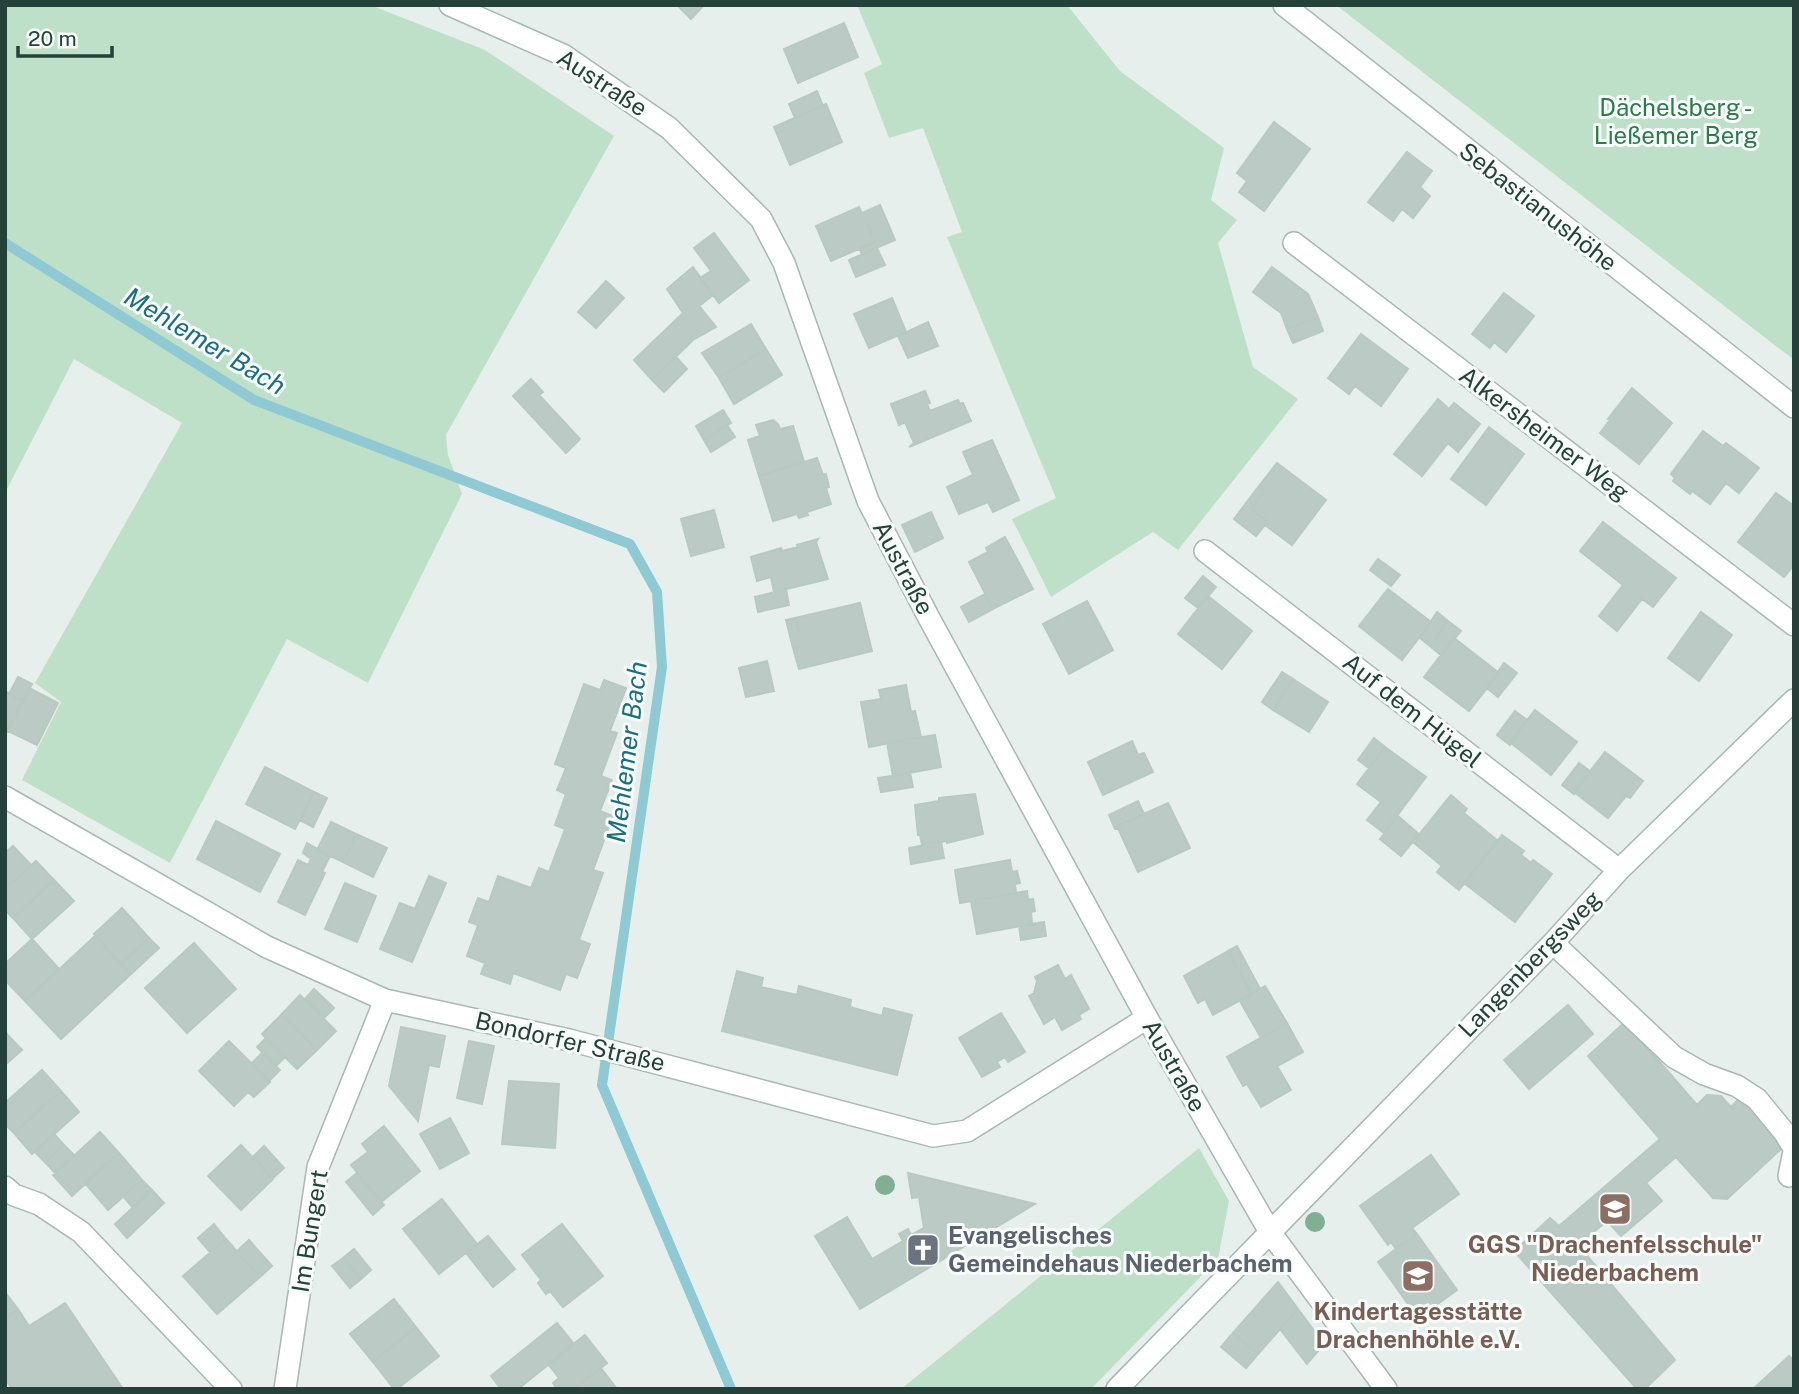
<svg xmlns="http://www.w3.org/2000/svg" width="1799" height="1394" viewBox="0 0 1799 1394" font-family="'Public Sans',sans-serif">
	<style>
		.green { fill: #bfe0c8 }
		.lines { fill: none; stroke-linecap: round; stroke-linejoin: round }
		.stream { stroke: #8ec9d4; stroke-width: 10 }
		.building { fill: #bbcac4; stroke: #b8c9c2; stroke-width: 2 }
		.minor-casing { stroke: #a8b8b2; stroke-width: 24 }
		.minor { stroke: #fff; stroke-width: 21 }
		.tree { fill: #80af93 }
		.labels { text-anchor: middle; stroke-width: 6; stroke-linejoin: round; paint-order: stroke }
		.street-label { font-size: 24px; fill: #24423a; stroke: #f7fbf9 }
		.park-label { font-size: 24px; fill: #2d7a4b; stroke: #f7fbf9 }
		.worship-label { font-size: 24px; font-weight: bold; fill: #5b616d; stroke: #f7fbf9; text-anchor: start }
		.education-label { font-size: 24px; font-weight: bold; fill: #785e54; stroke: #f7fbf9 }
		.water-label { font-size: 26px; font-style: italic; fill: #1c6f80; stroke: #f7fbf9 }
	</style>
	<rect width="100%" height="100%" fill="#e6efeb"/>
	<path class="green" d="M5,5H370L485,50L614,136L446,435L448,455L462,494L368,683L287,639L170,863L22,780L61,702L35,683L182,423L74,359L5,493Z
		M857,5H1067L1120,71L1224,148L1211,200L1237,220L1218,243L1253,367L1298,399L1178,550L1153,532L1051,597L1012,519L1056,498L947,237L962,232L923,128L889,138L864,73L882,64Z
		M1336,5H1794V360Z
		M1199,1148L1229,1201L1218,1259L1091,1389H901Z"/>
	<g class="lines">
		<path class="stream" d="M5,243L254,400L630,544L657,592L662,667L602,1085L731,1389"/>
	</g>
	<path class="building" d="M677,5H704L691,19Z
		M844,23L858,57L798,83L784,49Z
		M817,91L823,106L795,118L789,104Z
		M826,104L842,142L790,165L774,127Z
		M1274,122L1310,149L1264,211L1239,192L1247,181L1237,173Z
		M1407,152L1432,171L1420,187L1430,196L1413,218L1402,209L1393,221L1368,202Z
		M880,205L895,240L862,254L859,248L875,242L862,213Z
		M859,207L875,242L831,261L816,226Z
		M714,233L749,280L719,303L700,278L711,271L694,248Z
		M877,248L885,265L856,277L849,260Z
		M693,267L713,295L699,306L716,327L693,340L652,380L634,360L683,313L667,289Z
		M1272,267L1308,294L1318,317L1287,329L1281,313L1253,292Z
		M606,281L624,298L596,328L578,312Z
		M1504,293L1534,316L1506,352L1494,342L1490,348L1472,334Z
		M892,298L906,332L869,348L854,314Z
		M1318,317L1323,331L1293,343L1287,329Z
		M928,322L938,346L908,358L898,336Z
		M751,324L766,349L719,378L702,353Z
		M1361,334L1408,369L1381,406L1355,386L1349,394L1328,378Z
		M766,349L782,375L734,404L719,378Z
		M676,357L687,369L664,392L652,380Z
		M531,379L543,392L539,395L580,439L566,453L513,396Z
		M1632,388L1672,423L1639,464L1600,433L1610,420L1608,419Z
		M925,391L930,403L927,404L930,411L958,400L960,404L963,403L971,421L909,447L914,443L905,422L899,425L891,404Z
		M1438,399L1449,409L1454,403L1480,424L1458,452L1448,443L1422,476L1394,454Z
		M723,410L731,423L704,440L696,426Z
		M773,420L778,424L780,429L793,426L804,462L759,476L748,440L760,436L756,425Z
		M727,425L735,437L711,452L704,440Z
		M1489,427L1524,454L1486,505L1451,479Z
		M1703,431L1723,446L1726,443L1759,468L1739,493L1726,483L1710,504L1692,491L1690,494L1673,481L1675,478L1671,474Z
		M992,440L1019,500L993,512L988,502L959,514L947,487L973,475L963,452Z
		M817,458L823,475L826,474L829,487L826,488L831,504L807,512L808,515L799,518L797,514L773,521L759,476Z
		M1277,463L1326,500L1292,545L1265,525L1264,524L1266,520L1251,509L1265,491L1259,486Z
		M1259,486L1265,491L1251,509L1266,520L1264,524L1265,525L1256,536L1234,519Z
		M1776,493L1794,506V565L1784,577L1738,542Z
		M714,510L724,547L691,556L681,519Z
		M931,512L943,538L915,552L902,525Z
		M1603,522L1676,578L1653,607L1642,599L1617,631L1599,616L1623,585L1580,551Z
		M1005,537L1033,589L993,609L969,562L988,552L986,548Z
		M818,539L816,542L828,579L774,592L771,577L757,581L751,557L781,548L782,551L798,547L797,545Z
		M1378,559L1400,575L1391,586L1370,570Z
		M1203,576L1216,587L1198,608L1185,598Z
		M786,589L789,605L758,612L755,597Z
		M1388,589L1431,622L1402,660L1359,626Z
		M985,594L993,609L969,622L961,607Z
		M1208,596L1252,631L1222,669L1178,634Z
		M1087,601L1113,650L1069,674L1043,624Z
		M860,603L872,651L799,669L793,648L802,645L795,618Z
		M1437,612L1448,621L1430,646L1420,638Z
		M1701,612L1732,635L1699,681L1668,658Z
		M795,618L802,645L793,648L786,620Z
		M1448,621L1461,631L1441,655L1430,646Z
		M1454,638L1499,673L1469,711L1424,677Z
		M767,661L774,691L746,697L739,668Z
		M1504,663L1517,673L1498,697L1487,688Z
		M1282,672L1293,679L1273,710L1262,702Z
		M18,677L32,684L23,701L9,694Z
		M1293,679L1328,702L1309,732L1273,710Z
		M604,680L626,688L610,731L617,733L601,776L612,780L600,811L613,816L593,870L603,873L579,940L590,944L577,978L566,974L560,990L513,973L510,984L481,974L485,963L467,956L478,925L469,922L478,898L489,902L498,876L531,888L539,868L549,872L565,829L555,825L566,794L557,790L566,768L555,764L584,684L600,690Z
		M906,685L911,712L915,711L921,737L869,747L861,702L881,699L879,690Z
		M29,688L58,703L37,745L8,731Z
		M5,691L23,701L5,735Z
		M1535,710L1577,742L1551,775L1510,742Z
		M1515,711L1527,720L1510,745L1497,735Z
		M935,735L941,767L893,776L887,743Z
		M1374,738L1385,747L1369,768L1358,760Z
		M1132,741L1138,755L1144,753L1153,772L1103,795L1088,762Z
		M1385,747L1426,777L1384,833L1367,820L1381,802L1357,784Z
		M1605,752L1643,781L1630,798L1626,796L1608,818L1574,792Z
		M1579,763L1590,771L1574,794L1562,785Z
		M265,767L314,792L295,829L246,804Z
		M910,773L913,787L881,792L878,778Z
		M314,792L327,798L313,827L300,820Z
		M975,794L983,834L947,843V841L922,845L920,835H918L915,805L939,801V798Z
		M1451,795L1467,809L1464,813L1498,841L1459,890L1437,872L1442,866L1413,842Z
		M1138,801L1144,814L1117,826L1118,828L1115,829L1109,815Z
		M1168,803L1190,848L1138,872L1117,826Z
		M1398,816L1419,834L1401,856L1380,839Z
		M216,821L280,854L260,892L197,859Z
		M331,822L356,834L343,862L317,850Z
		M356,834L387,848L373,877L343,862Z
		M1502,835L1524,851L1521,855L1531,863L1533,860L1552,874L1515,922L1464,883Z
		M941,842L944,858L911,864L909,848Z
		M307,843L330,856L322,872L325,873L305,915L278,902L298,860L308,865L311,859L303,853Z
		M13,846L31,865L5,889V853Z
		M1010,860L1012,872L1017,871L1020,883L1015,884L1016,893L960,903L955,870Z
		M36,861L54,880L13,918L5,910V889Z
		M429,876L446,883L412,962L380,949L400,903L415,909Z
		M54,880L74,901L32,939L13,918Z
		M345,883L376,896L357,942L325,929Z
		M1027,891L1028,900L1033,899L1035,911L1031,912L1032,924L977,934L971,901Z
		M122,908L149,938L121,964L94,934Z
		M1044,922L1046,936L1021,940L1019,926Z
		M95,936L131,974L61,1039L25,1001Z
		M149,938L159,948L131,974L122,964Z
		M32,939L59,969L25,1001L5,980V964Z
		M194,943L236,989L187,1033L145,988Z
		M1237,946L1260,989L1252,994L1228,951Z
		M1228,951L1252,994L1213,1015L1205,999L1198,1003L1184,976Z
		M1058,965L1065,979L1071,975L1089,1009L1079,1015L1081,1019L1062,1030L1055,1017L1044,1024L1029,996L1034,993L1037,981L1035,977Z
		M737,971L763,978L761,987L797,995L799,986L851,1000L850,1007L882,1016L884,1008L912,1015L897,1075L722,1031Z
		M1265,986L1287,1023L1261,1038L1240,1001Z
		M314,989L334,1008L324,1018L305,999Z
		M300,995L336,1031L317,1050L282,1014Z
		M1568,1005L1593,1034L1529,1089L1504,1060Z
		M1001,1013L1025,1052L1008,1062L1005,1057L997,1062L1000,1067L982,1077L959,1038Z
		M282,1014L317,1050L297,1069L262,1034Z
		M1625,1022L1697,1105L1707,1095L1721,1096L1731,1107L1743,1095L1781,1137L1780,1150L1727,1199L1713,1198L1676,1157L1646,1183L1662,1201L1621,1236L1607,1221L1578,1245L1675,1360L1645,1389H1637L1514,1251L1550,1218L1559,1226L1660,1139L1588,1056Z
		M1287,1023L1303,1052L1277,1066L1291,1090L1261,1107L1247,1084L1243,1086L1227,1057Z
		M401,1027L445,1036L439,1067L429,1065L418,1121L389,1086Z
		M5,1032L22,1050L5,1065Z
		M266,1038L285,1057L276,1066L257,1047Z
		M229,1041L270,1082L254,1097L248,1092L234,1106L199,1071Z
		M469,1041L494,1046L482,1104L457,1098Z
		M262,1053L280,1070L269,1081L252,1063Z
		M42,1070L61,1091L14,1133L5,1124V1103Z
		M509,1081L559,1084L555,1148L502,1144Z
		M61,1091L79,1112L32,1154L14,1133Z
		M450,1118L469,1153L440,1169L420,1134Z
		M384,1126L420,1171L381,1202L351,1165L368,1152L362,1144Z
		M100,1132L119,1153L72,1196L53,1175Z
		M54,1134L64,1145L45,1162L35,1152Z
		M64,1145L74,1155L55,1173L45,1162Z
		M241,1145L273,1179L241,1210L208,1176Z
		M264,1146L284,1168L273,1178L253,1157Z
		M119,1153L142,1180L108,1210L85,1183Z
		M1431,1155L1459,1194L1412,1228L1417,1234L1396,1249L1391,1242L1388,1245L1360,1206Z
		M357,1173L384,1205L373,1215L346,1182Z
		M908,1173L1035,1204L860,1309L815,1236L847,1217L872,1259L903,1241L899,1234L908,1229L911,1235L924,1228L919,1197L912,1198Z
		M142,1180L152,1190L133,1208L123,1196Z
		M152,1190L164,1203L127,1238L115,1224Z
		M442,1199L477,1244L439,1274L403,1229Z
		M214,1224L226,1239L210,1252L198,1238Z
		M562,1224L603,1276L563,1307L550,1291L546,1294L538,1283L541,1280L522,1255Z
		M1417,1234L1457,1290L1418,1318L1378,1262Z
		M488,1236L515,1269L493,1287L466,1253Z
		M226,1239L260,1277L217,1314L183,1276Z
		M249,1240L272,1266L260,1277L237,1251Z
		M354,1249L371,1270L361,1279L343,1258Z
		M343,1258L361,1279L350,1288L332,1266Z
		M1278,1282L1298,1309L1258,1354L1233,1333Z
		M5,1292L18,1309L5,1320Z
		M394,1299L416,1327L373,1362L350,1334Z
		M65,1303L123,1389H12L5,1379V1320L18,1309L29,1326Z
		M1298,1309L1324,1344L1307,1364L1280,1329Z
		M557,1323L574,1344L518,1389H501L491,1376Z
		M416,1327L439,1356L397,1389H394L373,1362Z
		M1233,1333L1258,1354L1246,1368L1221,1347Z
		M585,1335L607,1363L574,1389H557L553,1383L559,1378L548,1364Z
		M1789,1356L1794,1361V1389H1753Z
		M601,1368L617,1389H574Z"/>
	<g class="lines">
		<defs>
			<path id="minor" d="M450,5L563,55L669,128L761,219L784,263L868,501L929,618L1147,1018L1270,1232L1386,1389
				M1284,5L1794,407
				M1294,243L1794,625
				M1205,551L1619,870
				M5,797L267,947L385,1000L569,1040L933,1136L967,1131L1147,1018
				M1553,943L1674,1057L1704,1074L1737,1086L1757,1099L1784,1132L1794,1148
				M1789,1176L1794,1151
				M5,1187L14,1195L39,1204L81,1232L231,1389
				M285,1389L318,1167L385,1000
				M1117,1389L1553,943L1619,870L1794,700"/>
		</defs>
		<use href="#minor" class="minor-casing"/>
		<use href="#minor" class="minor"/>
	</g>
	<g class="tree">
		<circle cx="885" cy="1185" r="10"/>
		<circle cx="1315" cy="1222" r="10"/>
	</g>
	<defs>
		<symbol id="school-square" viewBox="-11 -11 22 22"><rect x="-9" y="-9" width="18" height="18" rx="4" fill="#8d6e63" stroke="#f7fbf9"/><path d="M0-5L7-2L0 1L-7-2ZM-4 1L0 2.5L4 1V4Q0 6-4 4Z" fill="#fff"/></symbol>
		<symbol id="church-square" viewBox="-11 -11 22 22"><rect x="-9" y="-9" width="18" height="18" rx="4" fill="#6b7280" stroke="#f7fbf9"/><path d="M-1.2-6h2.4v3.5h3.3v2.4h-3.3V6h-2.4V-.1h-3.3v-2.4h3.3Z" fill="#fff"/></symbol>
	</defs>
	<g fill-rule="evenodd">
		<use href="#school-square" x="1596" y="1190" width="38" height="38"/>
		<use href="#church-square" x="904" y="1231" width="38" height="38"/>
		<use href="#school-square" x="1399" y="1257" width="38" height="38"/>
	</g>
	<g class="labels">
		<g class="street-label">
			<text transform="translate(602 83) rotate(33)" y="8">Austraße</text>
			<text transform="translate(1538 207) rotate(38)" y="8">Sebastianushöhe</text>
			<text transform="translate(1544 434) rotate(37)" y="8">Alkersheimer Weg</text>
			<text transform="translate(903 568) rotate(62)" y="8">Austraße</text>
			<text transform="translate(1412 711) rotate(38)" y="8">Auf dem Hügel</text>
			<text transform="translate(1530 964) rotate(-46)" y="8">Langenbergsweg</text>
			<text transform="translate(570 1042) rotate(13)" y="8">Bondorfer Straße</text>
			<text transform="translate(1174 1066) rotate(60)" y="8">Austraße</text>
			<text transform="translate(310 1231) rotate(-81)" y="8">Im Bungert</text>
		</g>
		<g class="park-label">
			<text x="1676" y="116">Dächelsberg -<tspan x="1676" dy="28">Ließemer Berg</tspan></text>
		</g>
		<g class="worship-label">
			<text x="948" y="1244">Evangelisches<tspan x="948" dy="28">Gemeindehaus Niederbachem</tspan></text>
		</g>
		<g class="education-label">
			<text x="1615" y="1253">GGS "Drachenfelsschule"<tspan x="1615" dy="28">Niederbachem</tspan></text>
			<text x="1418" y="1320">Kindertagesstätte<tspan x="1418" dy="28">Drachenhöhle e.V.</tspan></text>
		</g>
		<g class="water-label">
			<text transform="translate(205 341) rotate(31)" y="9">Mehlemer Bach</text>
			<text transform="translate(627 752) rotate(-83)" y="9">Mehlemer Bach</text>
		</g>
	</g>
	<rect width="1799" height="1394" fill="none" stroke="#24423a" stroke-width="14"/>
	<path d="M18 46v10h94v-10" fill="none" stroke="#24423a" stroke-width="3.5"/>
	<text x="28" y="46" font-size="21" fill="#24423a" stroke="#f7fbf9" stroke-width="5" paint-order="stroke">20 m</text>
</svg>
